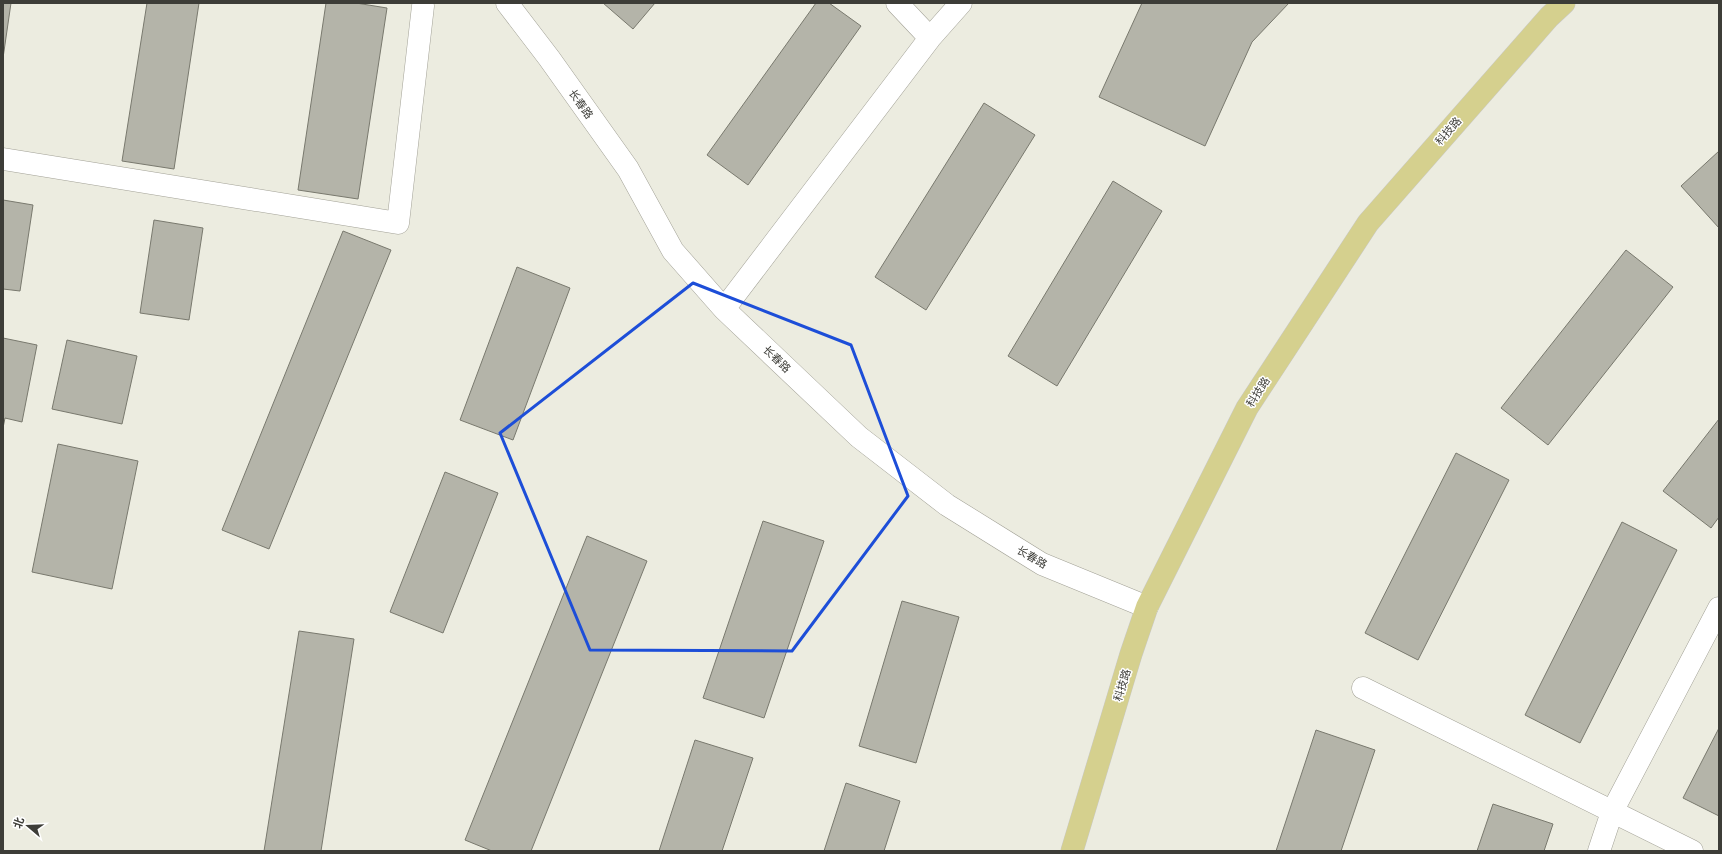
<svg xmlns="http://www.w3.org/2000/svg" width="1722" height="854" viewBox="0 0 1722 854" font-family="'Noto Sans','Noto Sans SC',sans-serif">
	<style>
		.building { fill: #b4b4a9; stroke: #79796e }
		.lines { fill: none; stroke-linecap: round; stroke-linejoin: round }
		.minor-casing { stroke: #a2a196; stroke-width: 23 }
		.major-casing { stroke: #c9c9c7; stroke-width: 23 }
		.minor { stroke: #fff; stroke-width: 22 }
		.major { stroke: #d5d08e; stroke-width: 22 }
		.marked { fill: none; stroke: #1d4ed8; stroke-width: 3; stroke-linejoin: round }
		.labels { text-anchor: middle; stroke-width: 3; stroke-linejoin: round; paint-order: stroke }
		.street-label { font-size: 11px; fill: #3d3d38; stroke: #fff }
	</style>
	<rect width="100%" height="100%" fill="#ecece0"/>
	<path class="building" d="M3,3H11L3,58Z
		M147,3H199L174,169L122,161Z
		M326,3H356L387,8L358,199L298,190Z
		M603,3H655L633,29Z
		M816,3H829L861,26L748,185L707,155Z
		M1142,3H1289L1252,42L1205,146L1099,97Z
		M984,103L1035,135L926,310L875,277Z
		M1719,151V228L1681,186Z
		M1113,181L1162,211L1057,386L1008,356Z
		M3,200L33,205L20,291L3,289Z
		M154,220L203,228L189,320L140,313Z
		M343,231L391,250L269,549L222,530Z
		M1626,250L1673,287L1548,445L1501,408Z
		M517,267L570,288L513,440L460,420Z
		M3,338L37,345L22,422L5,418L3,428Z
		M67,340L137,356L122,424L52,409Z
		M1719,419V517L1711,528L1663,491Z
		M58,444L138,461L112,589L32,572Z
		M1456,453L1509,480L1418,660L1365,633Z
		M445,472L498,493L443,633L390,612Z
		M763,521L824,541L764,718L703,698Z
		M1622,522L1677,550L1580,743L1525,715Z
		M587,536L647,561L531,851H492L465,840Z
		M902,601L959,617L916,763L859,746Z
		M299,631L354,639L321,851H264Z
		M1719,728V816L1683,798Z
		M1316,730L1375,750L1341,851H1276Z
		M695,740L753,758L722,851H659Z
		M846,783L900,801L884,851H824Z
		M1493,804L1553,824L1544,851H1477Z"/>
	<g class="lines">
		<defs>
			<path id="minor" d="M507,3L549,58L628,169L673,251L724,309L859,437L947,505L1042,564L1147,607
				M897,3L930,38
				M3,159L398,223L423,6
				M724,309L930,38L961,3
				M1363,688L1692,851
				M1599,851L1612,812L1719,608"/>
			<path id="major" d="M1072,851L1131,654L1147,607L1247,408L1368,223L1549,17L1564,3"/>
		</defs>
		<use href="#minor" class="minor-casing"/>
		<use href="#major" class="major-casing"/>
		<use href="#minor" class="minor"/>
		<use href="#major" class="major"/>
	</g>
	<path class="marked" d="M693,283L851,345L908,496L792,651L590,650L500,433Z"/>
	<g class="labels">
		<g class="street-label">
			<text transform="translate(581 104) rotate(55)" y="4">长春路</text>
			<text transform="translate(1448 131) rotate(-49)" y="4">科技路</text>
			<text transform="translate(777 359) rotate(44)" y="4">长春路</text>
			<text transform="translate(1258 392) rotate(-57)" y="4">科技路</text>
			<text transform="translate(1032 557) rotate(30)" y="4">长春路</text>
			<text transform="translate(1122 685) rotate(-73)" y="4">科技路</text>
		</g>
	</g>
	<rect width="1722" height="854" fill="none" stroke="#3d3d38" stroke-width="8"/>
	<g transform="translate(28 826) rotate(289)" stroke="#ffffff" stroke-width="3" paint-order="stroke">
	<path d="M0-3L7 15L0 10L-7 15Z" fill="#3d3d38"/>
	<text y="-6" font-size="11" font-weight="bold" text-anchor="middle" fill="#3d3d38">北</text>
	</g>
</svg>
